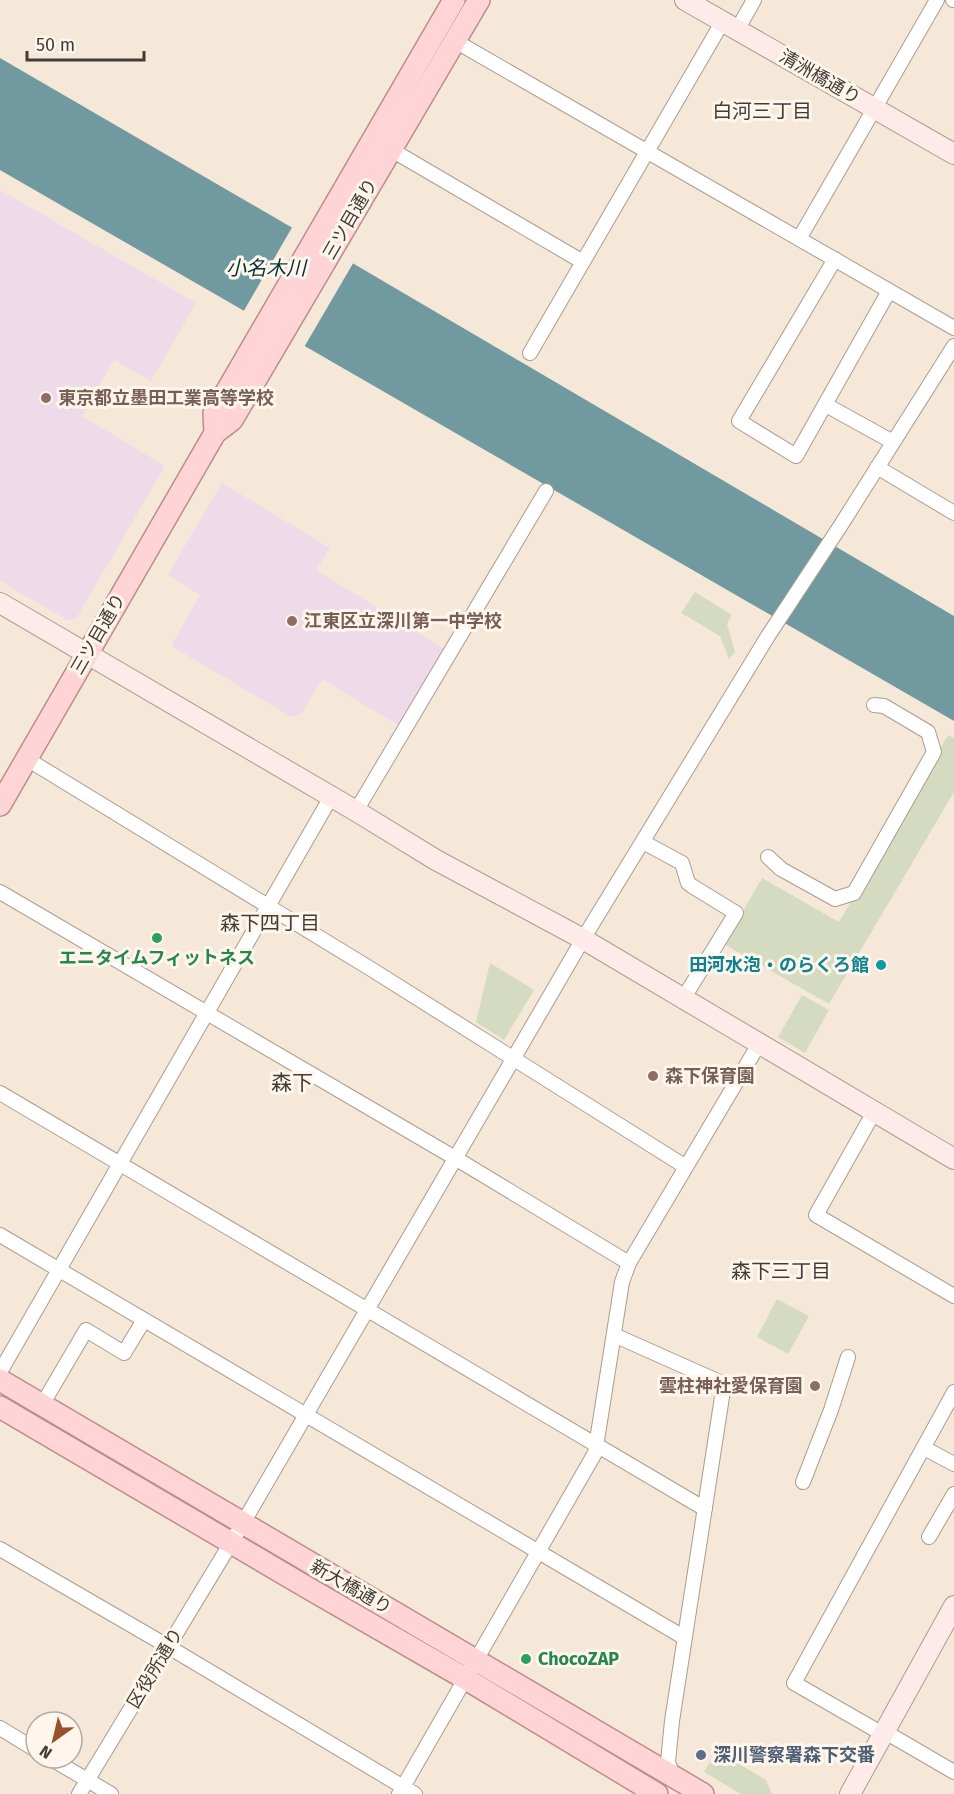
<svg xmlns="http://www.w3.org/2000/svg" width="954" height="1794" viewBox="0 0 954 1794" font-family="'Fira Sans','Noto Sans JP',sans-serif">
	<style>
		.education { fill: #eedae9 }
		.green { fill: #d5dbc0 }
		.water { fill: #719aa0 }
		.pier { fill: #f5e8d8 }
		.lines { fill: none; stroke-linecap: round; stroke-linejoin: round }
		.street-casing { stroke: #a99d8e; stroke-width: 16 }
		.secondary-casing { stroke: #a99d8e; stroke-width: 22 }
		.primary-casing { stroke: #bc8d8c; stroke-width: 24 }
		.street { stroke: #fff; stroke-width: 14 }
		.secondary { stroke: #ffeaea; stroke-width: 20 }
		.primary { stroke: #ffd4d6; stroke-width: 21 }
		.education-dot { fill: #8d6e63; stroke: #fef6ed; stroke-width: 2 }
		.leisure-dot { fill: #2e9e5b; stroke: #fef6ed; stroke-width: 2 }
		.culture-dot { fill: #0f9aa8; stroke: #fef6ed; stroke-width: 2 }
		.service-dot { fill: #5c6f8a; stroke: #fef6ed; stroke-width: 2 }
		.labels { text-anchor: middle; stroke-width: 6; stroke-linejoin: round; paint-order: stroke }
		.street-label { font-size: 18px; fill: #413c36; stroke: #fef6ed }
		.education-label { font-size: 18px; font-weight: bold; fill: #785e54; stroke: #fef6ed; text-anchor: start }
		.leisure-label { font-size: 18px; font-weight: bold; fill: #27864d; stroke: #fef6ed }
		.culture-label { font-size: 18px; font-weight: bold; fill: #0d838f; stroke: #fef6ed; text-anchor: end }
		.service-label { font-size: 18px; font-weight: bold; fill: #4e5e75; stroke: #fef6ed; text-anchor: start }
		.neighbourhood-label { font-size: 20px; fill: #413c36; stroke: #fef6ed }
		.water-label { font-size: 20px; font-style: italic; fill: #043034; stroke: #fef6ed }
		.quarter-label { font-size: 21px; fill: #413c36; stroke: #fef6ed }
	</style>
	<rect width="100%" height="100%" fill="#f5e8d8"/>
	<path class="education" d="M0,190L196,303L151,381L114,360L82,416L165,466L76,619L67,620L0,581Z
		M222,483L330,548L316,570L444,649L398,725L322,679L301,714L292,717L171,646L200,595L168,575Z"/>
	<path class="green" d="M695,592L732,615L727,624L735,652L729,659L720,636L681,613Z
		M948,735L954,738V792L829,1004L724,944L762,878L839,922Z
		M490,963L534,990L504,1040L476,1022Z
		M802,995L829,1010L805,1053L778,1037Z
		M777,1299L809,1316L788,1354L757,1337Z
		M717,1751L766,1780L772,1794H741L704,1772Z"/>
	<path class="water" d="M0,58L291,227L954,616V721L0,170Z"/>
	<path class="pier" d="M294,224L355,260L303,349L242,314Z"/>
	<g class="lines">
		<defs>
			<path id="street" d="M953,0H954
				M737,30L754,0
				M455,41L954,328
				M390,149L583,262
				M799,239L937,0
				M835,259L739,421L796,456L889,291
				M530,353L723,21
				M826,405L893,442
				M877,467L954,513
				M27,759L371,969L686,1167
				M356,811L546,491
				M643,842L682,863L688,883L692,886L736,913L683,999
				M768,857L781,869L835,899L854,893L934,752L928,732L884,706L874,705
				M0,892L455,1158L629,1263
				M0,1093L705,1509
				M874,1112L816,1215L954,1296
				M0,1235L685,1638
				M614,1335L724,1384L672,1721L668,1762L673,1776
				M0,1372L331,797
				M954,1392L794,1683L874,1729L894,1737L954,1772
				M42,1405L86,1330L124,1353L144,1320
				M924,1448L954,1464
				M803,1482L831,1410L848,1357
				M929,1537L954,1494
				M0,1549L157,1640L415,1794
				M0,1728L36,1750
				M50,1758L111,1794
				M79,1794L243,1523L583,939L768,636L841,525L954,346
				M399,1794L595,1453L622,1282L629,1263L759,1044"/>
			<path id="secondary" d="M685,0L954,154
				M0,603L356,811L436,860L583,939L954,1159
				M850,1794L954,1606"/>
			<path id="primary" d="M215,433L214,413L454,0
				M0,805L215,433L232,420L479,0
				M0,1380L703,1794
				M0,1407L308,1588L466,1679L657,1794"/>
		</defs>
		<use href="#street" class="street-casing"/>
		<use href="#secondary" class="secondary-casing"/>
		<use href="#primary" class="primary-casing"/>
		<use href="#street" class="street"/>
		<use href="#secondary" class="secondary"/>
		<use href="#primary" class="primary"/>
	</g>
	<g class="education-dot">
		<circle cx="46" cy="398" r="6"/>
		<circle cx="292" cy="621" r="6"/>
		<circle cx="653" cy="1076" r="6"/>
		<circle cx="815" cy="1386" r="6"/>
	</g>
	<g class="leisure-dot">
		<circle cx="157" cy="938" r="6"/>
		<circle cx="526" cy="1659" r="6"/>
	</g>
	<circle class="culture-dot" cx="881" cy="965" r="6"/>
	<circle class="service-dot" cx="701" cy="1755" r="6"/>
	<g class="labels">
		<g class="street-label">
			<text transform="translate(820 77) rotate(30)" y="6">清洲橋通り</text>
			<text transform="translate(350 219) rotate(-60)" y="6">三ツ目通り</text>
			<text transform="translate(98 634) rotate(-60)" y="6">三ツ目通り</text>
			<text transform="translate(351 1587) rotate(30)" y="6">新大橋通り</text>
			<text transform="translate(155 1668) rotate(-59)" y="6">区役所通り</text>
		</g>
		<g class="education-label">
			<text x="58" y="404">東京都立墨田工業高等学校</text>
			<text x="304" y="627">江東区立深川第一中学校</text>
			<text x="665" y="1082">森下保育園</text>
			<text x="803" y="1392" text-anchor="end">雲柱神社愛保育園</text>
		</g>
		<g class="leisure-label">
			<text x="157" y="964">エニタイムフィットネス</text>
			<text x="538" y="1665" text-anchor="start">ChocoZAP</text>
		</g>
		<g class="culture-label">
			<text x="869" y="971">田河水泡・のらくろ館</text>
		</g>
		<g class="service-label">
			<text x="713" y="1761">深川警察署森下交番</text>
		</g>
		<g class="neighbourhood-label">
			<text x="762" y="118">白河三丁目</text>
			<text x="270" y="930">森下四丁目</text>
			<text x="781" y="1278">森下三丁目</text>
		</g>
		<g class="water-label">
			<text x="266" y="275">小名木川</text>
		</g>
		<g class="quarter-label">
			<text x="292" y="1090">森下</text>
		</g>
	</g>
	<g transform="translate(54 1740) rotate(214)"><circle r="28" fill="#fef6ed" stroke="#b2aca4" stroke-width="1.5"/>
	<path d="M0-4.5L10 22L0 15L-10 22Z" fill="#975029"/>
	<text y="-9" font-size="16" font-weight="bold" text-anchor="middle" fill="#413c36">N</text>
	</g>
	<path d="M27 51v9h117v-9" fill="none" stroke="#413c36" stroke-width="3"/>
	<text x="36" y="51" font-size="18" fill="#413c36" stroke="#fef6ed" stroke-width="4.5" paint-order="stroke">50 m</text>
</svg>
